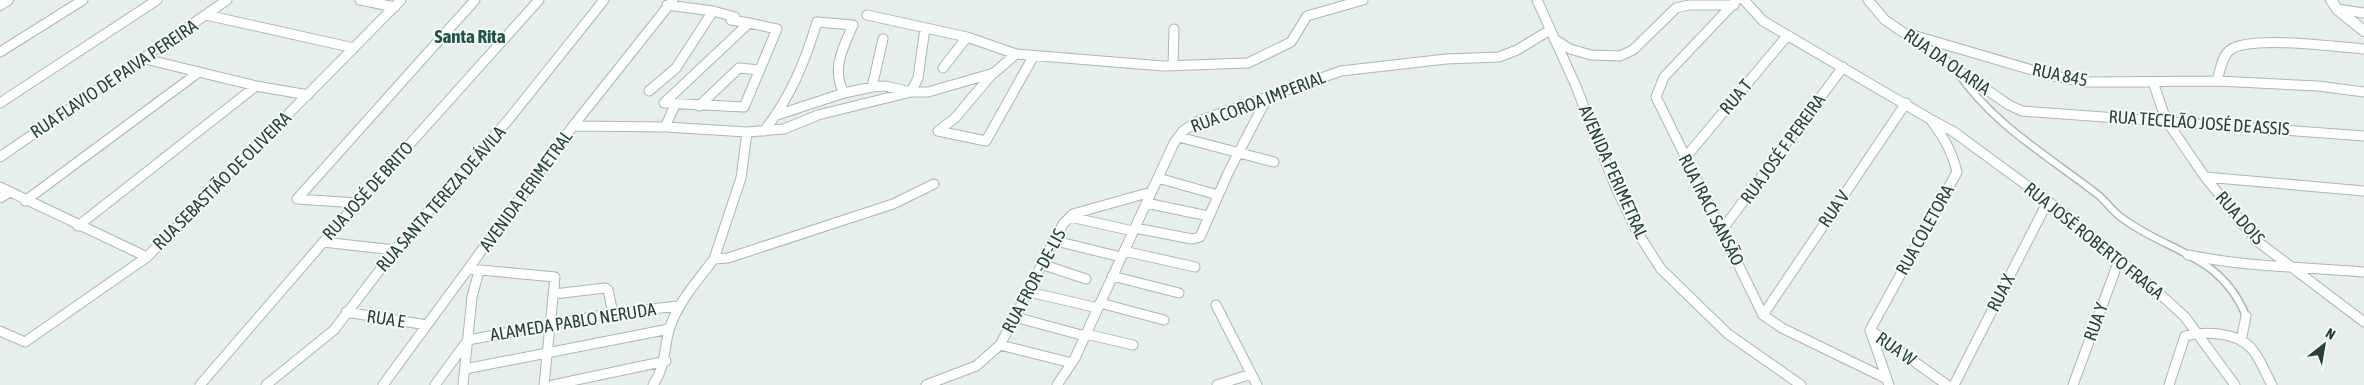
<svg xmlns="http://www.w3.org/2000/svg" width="2364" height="385" viewBox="0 0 2364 385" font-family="'Asap Condensed',sans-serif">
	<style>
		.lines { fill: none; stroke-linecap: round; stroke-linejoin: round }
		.pedestrian-casing { stroke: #a8b8b2; stroke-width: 9 }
		.minor-casing { stroke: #a8b8b2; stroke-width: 11 }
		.tertiary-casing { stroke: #a8b8b2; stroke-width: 12 }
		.pedestrian { stroke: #fff; stroke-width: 6 }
		.minor { stroke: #fff; stroke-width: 9 }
		.tertiary { stroke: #fff; stroke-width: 10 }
		.labels { text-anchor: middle; stroke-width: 4; stroke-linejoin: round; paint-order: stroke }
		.street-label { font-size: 18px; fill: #24423a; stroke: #f7fbf9 }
		.neighbourhood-label { font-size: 19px; font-weight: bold; fill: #1f5548; stroke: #f7fbf9 }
	</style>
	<rect width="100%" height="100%" fill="#e6efeb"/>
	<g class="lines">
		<defs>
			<path id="pedestrian" d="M1956,70C1993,125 2047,155 2097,194C2106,201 2112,211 2122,218C2169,253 2221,254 2246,316"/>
			<path id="minor" d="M360,0L395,7
				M1537,0L1575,84L1616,188L1636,230L1661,269L1728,334L1801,385
				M1737,0L1664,77L1656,97L1763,315L1782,328L1885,378
				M1744,0L1763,21L1930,119C1943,136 1952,151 1957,172L1870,330L1889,385
				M1868,0L1885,20L2009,105L2022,111L2364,136
				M2337,9L2364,13
				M713,11L735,17L731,20L749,23
				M206,15L354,48
				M867,15L967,37L1016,54L1163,66L1248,63L1291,42L1307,16L1363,0
				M749,23L777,29L744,107L664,103Z
				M1916,36L2049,75L2085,82L2217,81L2318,86L2364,92
				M1554,39L1570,49L1591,55L1620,56L1633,50L1676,8L1689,5H1734
				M0,52L83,0
				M141,58L256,86L308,95
				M1173,66L1174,29
				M943,68L967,37
				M2217,81C2220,71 2222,56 2230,50C2250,35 2337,47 2364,49
				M2153,82L2166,120L2205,177L2257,241L2364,322
				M872,87L883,39
				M649,91L676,68L713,11L667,5
				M0,103L157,0
				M699,106L739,68L760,70
				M777,115L844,93L872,87L885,86L911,92H928L994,73L1016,54
				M1932,120L1954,132L2048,201L2149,284L2185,317L2235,385
				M573,126L665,127L747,132L784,129L818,115L911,92L918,78L925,28
				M665,127L675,105
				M764,131C790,98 805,62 817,22L853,25C843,48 831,69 844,93
				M938,131L986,141L1033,57
				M938,131L955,118L993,73
				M747,132L741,178L714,259L728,258L893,204L934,184
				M1179,137L1274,162
				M0,157L227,0
				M1685,158L1787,36
				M2205,177L2364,191
				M1158,178L1218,195
				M0,187L147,257
				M0,198L10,192
				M297,199L475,0
				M297,199L357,203
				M25,201L199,72
				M1146,203L1208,216
				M1070,217L1133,231
				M78,226L256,86
				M1135,228L1192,239L1200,237L1229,171L1267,98
				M1722,230L1843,67
				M1056,241L1121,257
				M323,242L395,250
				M1124,251L1195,267
				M2188,255C2246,267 2305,267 2364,272
				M1044,265L1086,279
				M469,269L555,277L544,385
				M1112,276L1179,293
				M1029,292L1098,308
				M554,294L605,288L608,290L613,313
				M1100,303L1164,320
				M1216,305L1257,385
				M346,312L427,325
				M1763,315L1906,103
				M1015,317L1085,336
				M1870,330L1947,385
				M0,331L25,342L147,257L401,0
				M1086,334L1133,345
				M2241,341L2246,316
				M1000,345L1072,363
				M465,369L669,329
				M200,385L357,203L539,0
				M266,385L334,330L395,250L509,119L604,0
				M383,385L573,126L673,0
				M435,385L468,340L613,313L679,306
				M463,385L472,297L479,271
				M553,385L666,361
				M653,385C667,364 663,349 670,327C679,301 698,280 714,259
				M926,385L976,366L1000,345L1063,224L1073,214L1151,192
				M1057,385L1075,358L1174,143L1183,131L1196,122L1341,71L1446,59L1499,57L1517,50L1550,30
				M1217,385L1251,374
				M1954,385L2048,201
				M2073,385L2119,260
				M2169,385L2185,336C2204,331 2235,332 2250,347C2260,357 2265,373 2272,385"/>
			<path id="tertiary" d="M2331,0L2337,9L2364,31
				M0,5L8,0"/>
		</defs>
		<use href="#pedestrian" class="pedestrian-casing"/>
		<use href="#minor" class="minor-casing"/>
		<use href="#tertiary" class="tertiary-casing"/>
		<use href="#pedestrian" class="pedestrian"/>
		<use href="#minor" class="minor"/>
		<use href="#tertiary" class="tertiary"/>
	</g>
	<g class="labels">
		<g class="street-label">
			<text transform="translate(1947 62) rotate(35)" y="6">RUA DA OLARIA</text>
			<text transform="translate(2060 75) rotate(12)" y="6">RUA 845</text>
			<text transform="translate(114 79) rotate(-34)" y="6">RUA FLAVIO DE PAIVA PEREIRA</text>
			<text transform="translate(1736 97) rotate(-50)" y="6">RUA T</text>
			<text transform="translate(1258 102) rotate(-21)" y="6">RUA COROA IMPERIAL</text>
			<text transform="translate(2199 123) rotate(4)" y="6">RUA TECELÃO JOSÉ DE ASSIS</text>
			<text transform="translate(1783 149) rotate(-54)" y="6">RUA JOSÉ F PEREIRA</text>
			<text transform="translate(1613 172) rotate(66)" y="6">AVENIDA PERIMETRAL</text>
			<text transform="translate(222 181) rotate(-45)" y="6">RUA SEBASTIÃO DE OLIVEIRA</text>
			<text transform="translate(368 191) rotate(-48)" y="6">RUA JOSÉ DE BRITO</text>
			<text transform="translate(526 191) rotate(-54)" y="6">AVENIDA PERIMETRAL</text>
			<text transform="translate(441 199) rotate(-49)" y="6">RUA SANTA TEREZA DE ÁVILA</text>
			<text transform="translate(1834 209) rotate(-56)" y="6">RUA V</text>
			<text transform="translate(1711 210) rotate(63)" y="6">RUA IRACI SANSÃO</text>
			<text transform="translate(2240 218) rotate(49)" y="6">RUA DOIS</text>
			<text transform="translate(1925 230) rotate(-61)" y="6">RUA COLETORA</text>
			<text transform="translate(2094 241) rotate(39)" y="6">RUA JOSÉ ROBERTO FRAGA</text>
			<text transform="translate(1034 281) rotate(-62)" y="6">RUA FROR -DE-LIS</text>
			<text transform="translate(2001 293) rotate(-63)" y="6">RUA X</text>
			<text transform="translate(386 319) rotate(9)" y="6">RUA E</text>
			<text transform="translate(573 322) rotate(-9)" y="6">ALAMEDA PABLO NERUDA</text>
			<text transform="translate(2096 322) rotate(-70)" y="6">RUA Y</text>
			<text transform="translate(1896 349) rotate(35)" y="6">RUA W</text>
		</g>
		<g class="neighbourhood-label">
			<text x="470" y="43">Santa Rita</text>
		</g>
	</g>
	<g transform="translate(2324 345) rotate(31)" stroke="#f7fbf9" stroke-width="4" paint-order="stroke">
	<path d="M0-4L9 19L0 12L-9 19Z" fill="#24423a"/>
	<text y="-8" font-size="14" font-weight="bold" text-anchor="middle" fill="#24423a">N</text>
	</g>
</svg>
